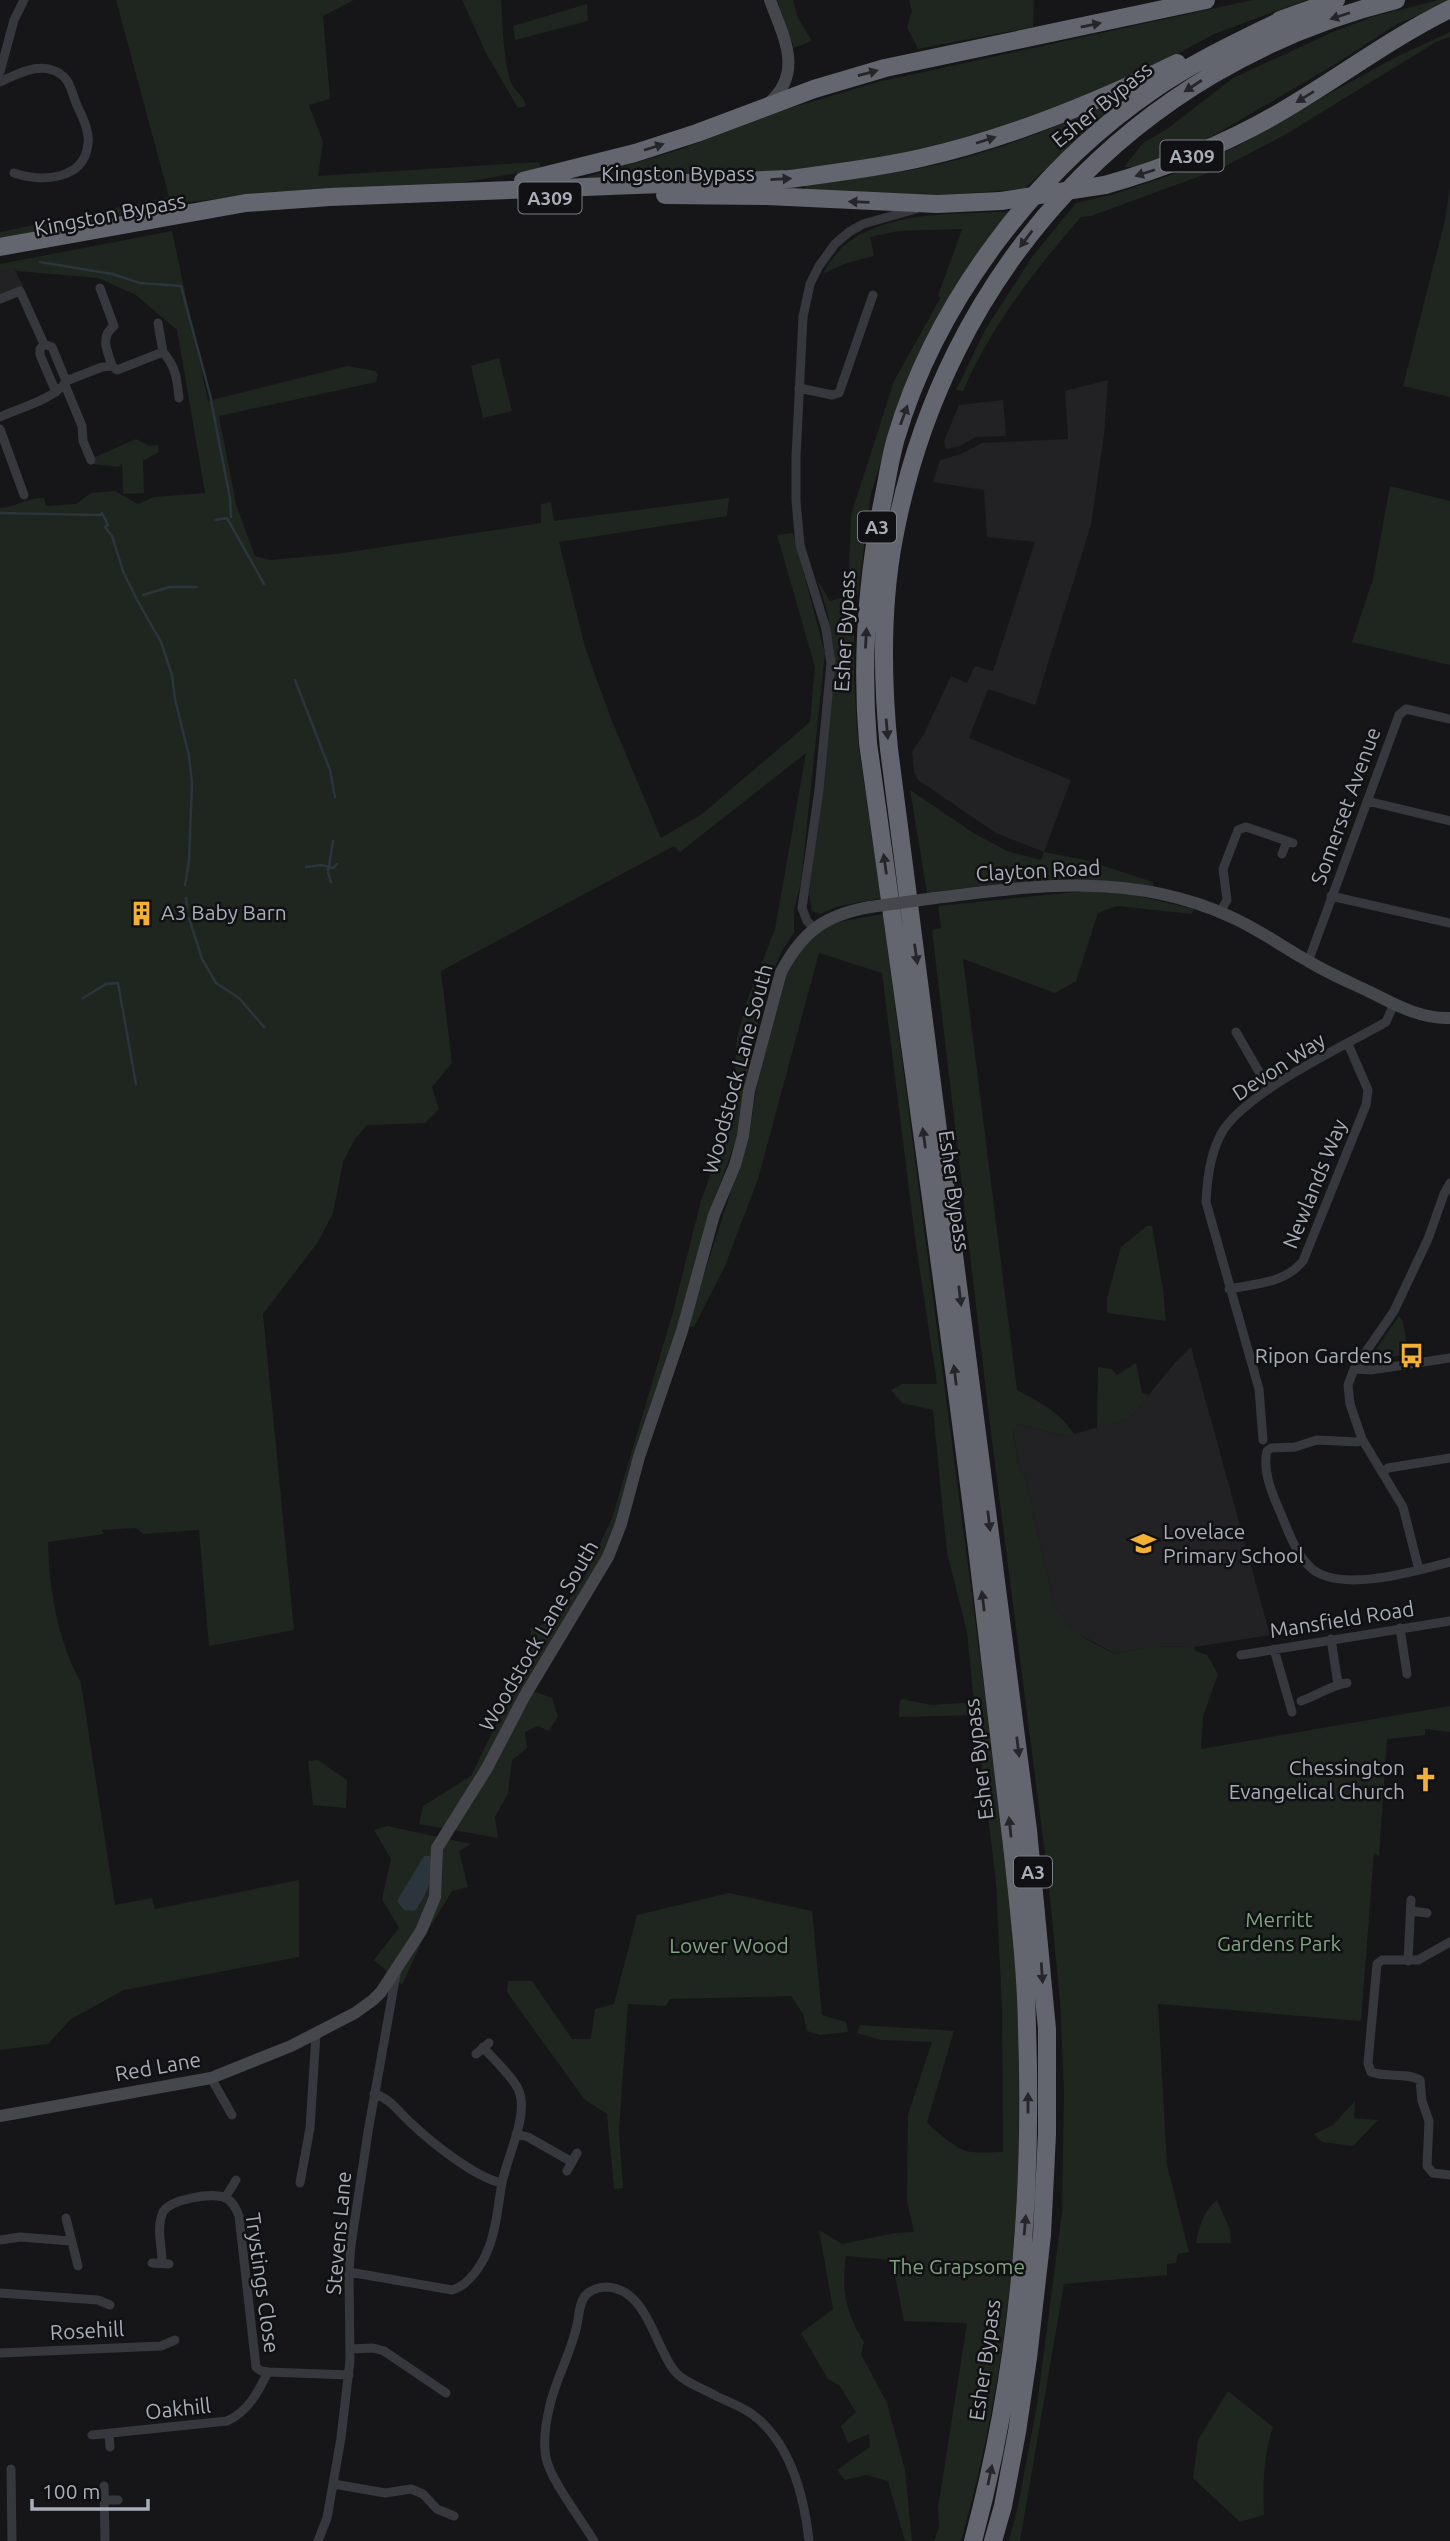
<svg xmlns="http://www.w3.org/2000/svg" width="1450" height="2541" viewBox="0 0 1450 2541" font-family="Ubuntu,sans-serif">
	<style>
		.built { fill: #222225 }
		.green { fill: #1e261f }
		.water { fill: #2c353c }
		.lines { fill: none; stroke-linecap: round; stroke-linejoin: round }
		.stream { stroke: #2c353c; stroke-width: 2.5 }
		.street { stroke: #37383d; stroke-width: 9 }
		.secondary { stroke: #45474d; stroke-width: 12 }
		.highway { stroke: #63666e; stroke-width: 18 }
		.secondary-bridge { stroke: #45474d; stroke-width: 12 }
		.highway-bridge { stroke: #63666e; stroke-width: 18 }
		.oneway { fill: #26262a }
		.labels { text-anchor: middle; stroke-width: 5; stroke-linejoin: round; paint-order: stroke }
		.shield { fill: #111113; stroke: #7b7e86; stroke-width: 2 }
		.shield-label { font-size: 19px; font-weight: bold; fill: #a8adb8 }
		.street-label { font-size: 21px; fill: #a8adb8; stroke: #111113 }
		.poi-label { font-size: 21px; fill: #a8adb8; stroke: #111113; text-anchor: start }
		.park-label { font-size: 21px; fill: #7fa381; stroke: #111113 }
	</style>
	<rect width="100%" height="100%" fill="#161618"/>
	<path class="built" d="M14,268L23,286L0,295V272Z
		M1108,380L1104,435L1091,525L1035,705L988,689L969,738L1071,780L1044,852L996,833L918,780L914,772L912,752L924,734L951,676L967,683L975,666L993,671L1035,542L987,537L984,490L933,482L940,460L961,454L982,443L1068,439L1065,391Z
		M1003,400L1006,436L976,437L960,446L946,449L944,441L959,405Z
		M1191,1347L1270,1635L1194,1647L1150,1646L1116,1654L1078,1634L1060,1618L1054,1605L1026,1480L1018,1462L1013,1430L1018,1424L1066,1436L1129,1419L1174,1364Z"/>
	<path class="green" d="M116,0H354L323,16L330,99L309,105L323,142L318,176L539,162L541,169L448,185L269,193L182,203L0,239V232L169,197Z
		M462,0H501C503,21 503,72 514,88C520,96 523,95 526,106L518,108L486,53Z
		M777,0H793L798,18L812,41L794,48Z
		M909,0H1034L1033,27L918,49L907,27L912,11Z
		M1252,0H1306L1214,34L1126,82L975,137L876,163L805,171L580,179L679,150L777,112L878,82Z
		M1439,0H1450V3L1397,24L1334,65L1218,133L1174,154L1134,167H1124L1143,143L1167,129L1233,78L1335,31L1375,16Z
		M587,4L588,21L515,40L513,26Z
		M1450,32V37L1436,42L1288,133L1222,168L1091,216L1081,217C1034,271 992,325 963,391L956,390L985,330L1032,257L1076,203L1114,194L1168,176L1238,146L1323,97L1396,57Z
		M1151,83L1097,122L1024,189L942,195L805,190V183C842,179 880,176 916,169C996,154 1079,119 1151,83Z
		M1450,186V397L1403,386L1445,220Z
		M1014,211L893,421L871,494L858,594L854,595V677L858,743L881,898L836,907L820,914L812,911L809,893L825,770L834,652L827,611L817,579L830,601L848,596L851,515L894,381L941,297L938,296L962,229L898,231L870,237L874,256L847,263L822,274C830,262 838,249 850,241C895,209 961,215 1014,211Z
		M172,231L208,401L347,366L375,371L378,375L376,382L219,416L236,504L255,556L270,560L336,554L541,523V504L551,502L554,521L729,498L727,516L559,542L585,647L610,716L661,838L702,814L810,722L815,667L777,535L793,533L825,653L801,882L794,910V933L783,949L766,986L746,1079L738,1134L710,1212L678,1326L618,1517L602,1557L525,1688L552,1698L558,1716L549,1731L538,1726L525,1732L527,1748L512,1760L508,1793L495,1817L498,1838L419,1824L423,1806L471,1776L530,1654L533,1643L530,1628L554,1621L585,1576L612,1518L673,1312L701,1201L732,1112L737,1038L747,1001L775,929L806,753L680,852L674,846L441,971L452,1063L432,1087L439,1109L425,1123L367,1125L355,1139L343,1162L333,1213L318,1242L263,1314L294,1630L209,1646L199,1530L143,1534L136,1528L102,1530L104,1534L48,1542C49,1590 58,1641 81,1683L115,1905L152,1898L155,1909L299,1880V1957L124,1990L71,2019L48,2044L0,2050V508C16,507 28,497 44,498L46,506L76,504L91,493L115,491L138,504L154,497L205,493L177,330L136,295L98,278L17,271L14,268L0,272V264Z
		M499,358L512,411L483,418L471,366Z
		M136,439L150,446L158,445L159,452L143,461L144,493L123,494L122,463L119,467L92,464L93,458Z
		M1390,486L1450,501V665L1352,642L1373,579Z
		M910,790L975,834L1007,851L1041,860L1044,852L1085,860L1153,882V886C1077,875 1002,882 927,893Z
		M1084,891L1130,894L1194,909L1192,914L1117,906L1098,913L1076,981L1055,993L963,959L1017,1390C1039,1402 1060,1412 1074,1434L1066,1436L1018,1424L1013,1431L1018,1462L1026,1480L1054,1605C1066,1630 1091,1643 1116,1654L1150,1646L1194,1647L1195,1651L1207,1655L1218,1674L1203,1717L1201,1749L1450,1706V1732L1425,1729V1735L1387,1739L1379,1856L1374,1853L1361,2021L1158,2004L1167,2165L1189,2252L1178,2254L1176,2263L1167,2264V2275L1064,2284L1020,2541H1009L1018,2506L1037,2405L1062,2212L1064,2091L1060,2002L1048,1878L989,1417L932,930L941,928L938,906Z
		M883,914L1011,1895C1014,1938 1018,1980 1019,2022C1021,2049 1019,2075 1019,2102C1019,2252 1002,2396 961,2541H934L939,2527L938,2508L967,2323L904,2321L892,2260L846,2256C841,2290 846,2313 864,2342L861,2354L887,2403L905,2470L912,2541H905L888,2481L866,2475L845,2480L837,2470L870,2447L869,2434L848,2443L841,2426L856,2412L839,2385L828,2379L801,2333L833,2309L819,2230L842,2244L895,2233L914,2232L907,2201L908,2115L932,2042L881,2040L857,2033L860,2025L954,2031L927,2122C932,2129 955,2147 963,2150C973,2154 992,2152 1003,2152L1002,2008L996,1883L976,1715L899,1717L900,1701L902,1699L932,1705L974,1702L967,1632L947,1553L933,1410L902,1403L891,1390L902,1384H937L915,1238L882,973L819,953L758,1179L725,1266L694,1327L687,1326L749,1136L758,1079L788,967L809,938L833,923Z
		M1147,1226H1152L1163,1289L1166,1321L1107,1313V1298L1121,1247Z
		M1399,1316L1403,1321L1408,1355L1370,1358Z
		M1136,1363L1142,1393L1149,1395L1129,1419L1097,1428L1098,1367L1111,1369L1117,1375Z
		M318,1760L347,1780L346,1808L313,1805L308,1761Z
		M387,1826L471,1844L459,1851L468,1887L452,1891L424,1937L402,1985L374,1960L399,1928L382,1899L391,1859L374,1830Z
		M729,1893L812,1911L822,2015L846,2022L848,2032L820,2035L807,2031L803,2014L791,1996L670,1999L666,2006L628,2004L619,2130L623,2188L614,2189L607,2114L584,2099L507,1992L508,1981H532L572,2039H591L595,2009L614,2004L637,1915Z
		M1355,2101L1354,2118L1378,2120L1353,2146L1322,2142L1314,2134L1333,2125Z
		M1217,2200L1230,2230L1231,2243H1196C1199,2227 1204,2210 1217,2200Z
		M1228,2391L1273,2427C1263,2457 1263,2484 1264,2515L1240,2522L1193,2478L1198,2440Z"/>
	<path class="water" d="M424,1856H430C435,1878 427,1893 415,1911L404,1910L397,1901Z"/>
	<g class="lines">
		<path class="stream" d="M40,262L112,274L140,283L181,286L210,395L230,498L231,517
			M0,513L100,515L102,513L108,525L105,527L112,536L123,571L136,598L161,642L172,675L175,699L189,756L192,783L189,861L185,885
			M216,520L227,518L264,584
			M143,595L170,587H196
			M295,680L330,770L335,797
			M306,867L322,865L333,868L337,864
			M331,882L328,872L333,841
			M186,898L187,908
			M189,918L202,959L216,983L239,998L264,1027
			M83,998L106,984L118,983L136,1084"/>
		<path class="street" d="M0,72L14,20L24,0
			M0,82C15,75 35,64 52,70C68,74 71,89 76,103C81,115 90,130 88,144C84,181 41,182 14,173
			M0,299L20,291L44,344L40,349V355L56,392
			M44,344L52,347L66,381
			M163,352C176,367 177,379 179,398
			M112,366L117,370L163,352L158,323
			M65,385L82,426L83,441L91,460
			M799,388L832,395L839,393L873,295
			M0,417C17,409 59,397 66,381L102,367L112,366C108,352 99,337 114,326L100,288
			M0,429L24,495
			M1367,801L1450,821
			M1282,854L1287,841
			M1331,896L1450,923
			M1220,912L1227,900L1223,869L1238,830L1246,827L1293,843
			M814,928L807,921L802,908L819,790L831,663L826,629L800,545L796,501V457L803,317L810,284L819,266L835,244L849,232L863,224L916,209
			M1308,962L1399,715L1406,709L1450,719
			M1236,1032L1269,1089
			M1229,1289C1256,1284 1285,1283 1303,1261L1366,1105L1368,1090L1348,1044
			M1354,1369L1371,1370L1450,1358
			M1362,1439L1358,1442L1317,1440L1295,1447L1271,1448L1267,1451C1262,1471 1273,1496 1281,1514C1288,1531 1296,1553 1309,1566C1336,1595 1416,1571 1450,1562
			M1263,1440L1259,1389L1206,1202C1207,1179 1211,1149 1224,1129C1252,1089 1342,1047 1386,1022L1394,1004
			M1383,1472L1388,1468L1450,1458
			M1419,1570L1403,1507L1362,1439L1350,1404L1348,1385L1354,1369L1394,1311L1428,1239L1444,1194L1450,1183
			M1400,1628L1407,1674
			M1331,1639L1338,1684
			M1274,1649L1292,1712
			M1241,1655L1450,1621
			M1301,1701C1317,1696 1331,1685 1347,1683
			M1411,1911L1427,1913
			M1450,1942L1418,1960H1382L1377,1964L1368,2063L1371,2072C1387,2078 1406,2072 1420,2080L1422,2101L1429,2121L1427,2166L1433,2173L1450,2175
			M1408,1961L1411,1900
			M476,2054L489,2043
			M211,2078L232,2115
			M374,2094C391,2098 400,2114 412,2124C432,2143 476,2178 502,2183
			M516,2134L528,2137L572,2162
			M567,2171L577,2153
			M300,2183L310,2128L316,2034
			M225,2198L236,2180
			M66,2218L78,2266
			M0,2240L20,2237L71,2241
			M162,2262C162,2246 156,2228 163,2212C170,2199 213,2192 226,2198C233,2202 236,2208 239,2216L256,2367L261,2371L268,2372L349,2375
			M152,2263L169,2264
			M349,2272L452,2290C470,2285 483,2263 489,2247C497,2227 498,2204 502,2183C507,2157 527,2119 520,2094C517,2080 493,2059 483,2047
			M0,2293L98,2300L110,2305
			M351,2349L373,2348L384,2351L446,2393
			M0,2353L161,2346L175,2340
			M109,2434L110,2447
			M92,2435L227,2421C248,2412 258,2392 268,2372
			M11,2469L12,2541
			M334,2484L385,2493L411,2489L423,2494L437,2509L454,2516
			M104,2486L105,2541
			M105,2500H118
			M318,2541L327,2518L341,2438L350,2360L349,2272L351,2245L368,2132L397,1969
			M594,2541C581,2519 551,2481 546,2458C543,2442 546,2421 550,2405C556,2379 571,2353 577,2325C579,2316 579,2302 586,2295C590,2290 600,2287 606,2287C646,2288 654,2343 673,2369C682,2382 705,2389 718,2397C729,2402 742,2407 752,2414C791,2443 804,2495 809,2541"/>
		<path class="secondary" d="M770,102C804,71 783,36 770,0
			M935,898C1036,885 1133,872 1229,916C1257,928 1281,946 1308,961C1328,973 1349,982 1370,992C1396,1005 1420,1019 1450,1018
			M0,2116L211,2078L291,2046L355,2013L373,2000L381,1992L421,1931L435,1897L437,1848L487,1768L524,1697L608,1557L621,1524L639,1457L682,1331L714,1215L735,1165L743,1136L749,1091L781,972C803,931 825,915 870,907"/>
		<path class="highway" d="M1280,20L1336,0
			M523,181L635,153L697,133L814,89L885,68L1206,0
			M1105,185C1165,168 1223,145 1277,114C1336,80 1389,39 1450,9
			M665,195L767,196L937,204L1001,201
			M0,247L246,203L330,197L789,179C833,173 877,168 921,158C1010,138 1095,103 1177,63
			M973,2541C1018,2374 1033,2200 1027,2027C1026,1969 1019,1911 1013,1854C1002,1754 990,1655 978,1556C944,1284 906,1014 868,743C861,658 867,574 885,490C888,473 891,455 896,438C936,302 1036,170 1153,90C1195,61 1242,40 1288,17
			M993,2541L1003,2506L1017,2432L1028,2358L1042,2235L1047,2134V2029L1028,1830L889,749C882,679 881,606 894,538C944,272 1133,65 1396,0"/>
		<path class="secondary-bridge" d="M870,907L935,898"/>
		<path class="highway-bridge" d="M1001,201L1105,185"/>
	</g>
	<defs><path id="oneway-solid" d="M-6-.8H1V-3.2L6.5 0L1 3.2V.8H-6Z" transform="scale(1.75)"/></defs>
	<g class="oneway">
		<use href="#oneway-solid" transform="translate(1340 16) rotate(162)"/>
		<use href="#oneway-solid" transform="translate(1091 25) rotate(-12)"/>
		<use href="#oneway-solid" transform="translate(868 73) rotate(-15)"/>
		<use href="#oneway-solid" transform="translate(1193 86) rotate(147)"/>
		<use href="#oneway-solid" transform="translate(1305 97) rotate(148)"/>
		<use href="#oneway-solid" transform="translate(986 140) rotate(-18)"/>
		<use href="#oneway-solid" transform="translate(654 147) rotate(-18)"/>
		<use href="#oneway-solid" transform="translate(1145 173) rotate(162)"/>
		<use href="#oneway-solid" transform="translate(781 179) rotate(-3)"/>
		<use href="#oneway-solid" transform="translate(859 202) rotate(-178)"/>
		<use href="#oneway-solid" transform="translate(1026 239) rotate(127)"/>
		<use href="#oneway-solid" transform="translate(904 415) rotate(-70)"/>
		<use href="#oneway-solid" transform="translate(866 638) rotate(-87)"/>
		<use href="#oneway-solid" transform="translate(887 729) rotate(85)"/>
		<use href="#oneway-solid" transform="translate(885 864) rotate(-98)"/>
		<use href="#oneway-solid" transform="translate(916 954) rotate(82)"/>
		<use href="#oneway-solid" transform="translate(924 1138) rotate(-98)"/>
		<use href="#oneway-solid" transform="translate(960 1296) rotate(83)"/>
		<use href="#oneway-solid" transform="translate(955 1375) rotate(-97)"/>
		<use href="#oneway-solid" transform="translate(989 1521) rotate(83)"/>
		<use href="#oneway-solid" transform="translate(983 1601) rotate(-97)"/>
		<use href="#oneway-solid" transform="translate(1018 1747) rotate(83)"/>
		<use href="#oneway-solid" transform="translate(1010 1827) rotate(-96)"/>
		<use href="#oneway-solid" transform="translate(1042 1973) rotate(86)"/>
		<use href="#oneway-solid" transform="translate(1028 2103) rotate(-90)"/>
		<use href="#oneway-solid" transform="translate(1025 2225) rotate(-85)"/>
		<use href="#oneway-solid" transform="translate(990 2475) rotate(-78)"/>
	</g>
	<defs>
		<symbol id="building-bare" viewBox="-9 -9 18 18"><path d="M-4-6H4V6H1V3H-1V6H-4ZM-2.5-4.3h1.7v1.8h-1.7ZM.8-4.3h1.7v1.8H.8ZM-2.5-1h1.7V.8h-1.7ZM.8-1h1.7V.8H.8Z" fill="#f2b134" stroke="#111113" stroke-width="2.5" paint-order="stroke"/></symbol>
		<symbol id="bus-bare" viewBox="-9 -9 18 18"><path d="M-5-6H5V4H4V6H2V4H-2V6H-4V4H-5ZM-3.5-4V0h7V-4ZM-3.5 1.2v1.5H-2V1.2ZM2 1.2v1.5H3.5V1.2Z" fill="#f2b134" stroke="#111113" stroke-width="2.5" paint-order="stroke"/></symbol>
		<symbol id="school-bare" viewBox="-9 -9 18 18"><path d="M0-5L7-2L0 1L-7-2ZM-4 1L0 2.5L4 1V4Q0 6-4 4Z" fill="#f2b134" stroke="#111113" stroke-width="2.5" paint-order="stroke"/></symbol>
		<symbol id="church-bare" viewBox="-9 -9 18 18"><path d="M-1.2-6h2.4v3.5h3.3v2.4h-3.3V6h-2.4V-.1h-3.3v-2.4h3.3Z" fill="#f2b134" stroke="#111113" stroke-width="2.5" paint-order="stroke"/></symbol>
	</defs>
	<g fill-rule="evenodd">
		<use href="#building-bare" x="124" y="896" width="35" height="35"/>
		<use href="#bus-bare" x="1394" y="1338" width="35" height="35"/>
		<use href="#school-bare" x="1126" y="1526" width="35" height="35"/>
		<use href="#church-bare" x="1408" y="1762" width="35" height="35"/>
	</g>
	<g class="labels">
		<g class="shield">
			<rect x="1160.5" y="140.5" width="63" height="31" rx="5"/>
			<rect x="518.5" y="182.5" width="63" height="31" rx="5"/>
			<rect x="858" y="511.5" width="38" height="31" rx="5"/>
			<rect x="1014" y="1856.5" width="38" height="31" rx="5"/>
		</g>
		<g class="shield-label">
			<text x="1192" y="163">A309</text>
			<text x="550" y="205">A309</text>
			<text x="877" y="534">A3</text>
			<text x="1033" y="1879">A3</text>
		</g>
		<g class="street-label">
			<text transform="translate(1102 105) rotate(-39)" y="7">Esher Bypass</text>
			<text x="678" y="181">Kingston Bypass</text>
			<text transform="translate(110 215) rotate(-11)" y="7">Kingston Bypass</text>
			<text transform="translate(845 631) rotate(-87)" y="7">Esher Bypass</text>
			<text transform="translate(1346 806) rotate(-70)" y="7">Somerset Avenue</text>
			<text transform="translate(1038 871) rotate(-3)" y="7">Clayton Road</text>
			<text transform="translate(1279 1067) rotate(-33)" y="7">Devon Way</text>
			<text transform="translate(738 1069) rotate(-75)" y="7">Woodstock Lane South</text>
			<text transform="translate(1315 1184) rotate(-68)" y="7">Newlands Way</text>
			<text transform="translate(954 1191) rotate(82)" y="7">Esher Bypass</text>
			<text transform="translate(1342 1620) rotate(-9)" y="7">Mansfield Road</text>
			<text transform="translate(539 1636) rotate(-60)" y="7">Woodstock Lane South</text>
			<text transform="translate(979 1759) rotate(-97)" y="7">Esher Bypass</text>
			<text transform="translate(158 2067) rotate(-10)" y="7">Red Lane</text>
			<text transform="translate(339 2233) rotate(-85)" y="7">Stevens Lane</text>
			<text transform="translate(262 2283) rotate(82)" y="7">Trystings Close</text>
			<text transform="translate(87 2331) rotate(-3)" y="7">Rosehill</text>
			<text transform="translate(985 2360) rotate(-82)" y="7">Esher Bypass</text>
			<text transform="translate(178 2409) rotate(-6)" y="7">Oakhill</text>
		</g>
		<g class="poi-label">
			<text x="161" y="920">A3 Baby Barn</text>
			<text x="1392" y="1363" text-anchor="end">Ripon Gardens</text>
			<text x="1163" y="1539">Lovelace<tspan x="1163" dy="24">Primary School</tspan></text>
			<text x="1405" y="1775" text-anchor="end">Chessington<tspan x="1405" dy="24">Evangelical Church</tspan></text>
		</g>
		<g class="park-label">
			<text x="1279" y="1927">Merritt<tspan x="1279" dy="24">Gardens Park</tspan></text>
			<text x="729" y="1953">Lower Wood</text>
			<text x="957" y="2274">The Grapsome</text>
		</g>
	</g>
	<path d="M32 2499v10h116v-10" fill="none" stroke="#a8adb8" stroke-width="3.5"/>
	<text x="42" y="2499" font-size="21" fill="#a8adb8" stroke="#111113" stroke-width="5" paint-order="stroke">100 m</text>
</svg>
